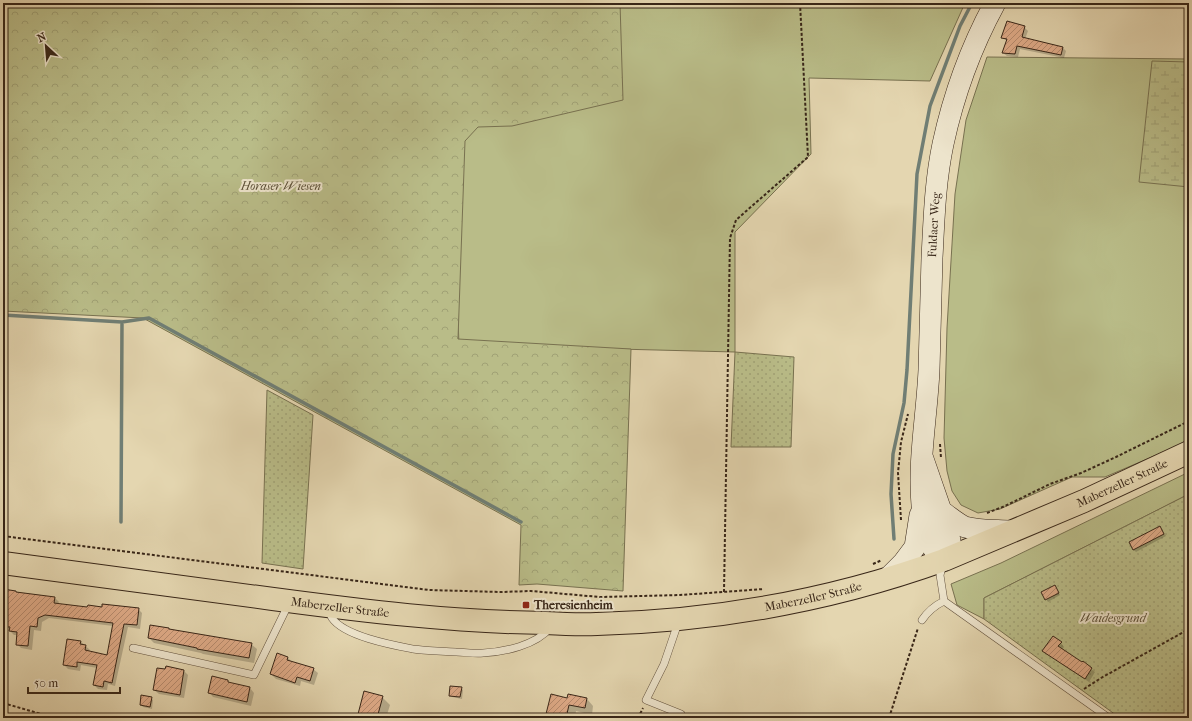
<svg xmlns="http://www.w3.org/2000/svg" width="1192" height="721" viewBox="0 0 1192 721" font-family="'IM FELL French Canon',serif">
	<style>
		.grass { fill: #b9bc88; stroke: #787150 }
		.forest { fill: url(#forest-crowns); stroke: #787150 }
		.wetland { fill: url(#wetland-marsh); stroke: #787150 }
		.garden { fill: url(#garden-dots); stroke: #787150 }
		.shadow { fill: #0003 }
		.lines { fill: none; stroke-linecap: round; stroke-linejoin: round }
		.stream { stroke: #707e74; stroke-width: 3.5 }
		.building { fill: url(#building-hatch); stroke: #382618 }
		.service-casing { stroke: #63523e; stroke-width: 8 }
		.secondary-casing { stroke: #382618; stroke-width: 22 }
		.primary-casing { stroke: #382618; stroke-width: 24 }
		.path { stroke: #382618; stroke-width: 2; stroke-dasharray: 3 2; stroke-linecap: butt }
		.service { stroke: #ede4cc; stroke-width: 7 }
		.secondary { stroke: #ede4cc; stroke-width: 21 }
		.primary { stroke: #e4d6b0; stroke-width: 22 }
		.poi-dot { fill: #8f2418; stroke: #ede4cc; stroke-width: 1.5 }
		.labels { text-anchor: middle; stroke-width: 4; stroke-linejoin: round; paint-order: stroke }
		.park-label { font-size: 12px; font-style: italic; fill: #584c34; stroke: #ede4cc }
		.street-label { font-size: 12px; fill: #382618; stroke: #ede4cc }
		.poi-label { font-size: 12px; font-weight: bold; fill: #382618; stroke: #ede4cc; text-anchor: start }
	</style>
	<defs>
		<pattern id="forest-crowns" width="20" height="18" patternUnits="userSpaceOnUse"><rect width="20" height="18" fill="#b9bc88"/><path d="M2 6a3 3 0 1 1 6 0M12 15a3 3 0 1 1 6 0" fill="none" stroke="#a0a175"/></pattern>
		<pattern id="wetland-marsh" width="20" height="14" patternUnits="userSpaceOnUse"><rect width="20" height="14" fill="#b9bc88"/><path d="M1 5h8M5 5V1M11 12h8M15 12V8" fill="none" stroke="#a0a175"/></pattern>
		<pattern id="garden-dots" width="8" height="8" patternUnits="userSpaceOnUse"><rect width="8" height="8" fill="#b9bc88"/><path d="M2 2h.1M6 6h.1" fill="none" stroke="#a0a175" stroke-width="1.8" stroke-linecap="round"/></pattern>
		<pattern id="building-hatch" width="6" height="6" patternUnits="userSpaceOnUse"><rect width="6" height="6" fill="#dfab88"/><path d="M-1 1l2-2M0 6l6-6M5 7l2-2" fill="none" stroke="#b68b6e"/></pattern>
	</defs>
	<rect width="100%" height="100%" fill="#e4d6b0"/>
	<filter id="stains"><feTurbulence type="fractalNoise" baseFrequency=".005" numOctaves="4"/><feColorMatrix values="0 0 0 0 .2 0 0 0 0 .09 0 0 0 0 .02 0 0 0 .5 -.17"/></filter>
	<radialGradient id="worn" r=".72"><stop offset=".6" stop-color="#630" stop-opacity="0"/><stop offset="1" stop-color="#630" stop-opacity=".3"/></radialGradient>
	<path class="grass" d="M3,3H965L930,81L809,78L811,154L735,232V352L459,345L451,134Z
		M987,57L1189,59V441L1105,477H1072L1000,509L978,513L961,505L952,491L947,471L944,438L947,328L955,194L966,120Z
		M1189,472V494L984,598V619L957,605L951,584L1001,563Z"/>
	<path class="forest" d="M3,3H620L623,100L512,126L478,127L465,141L458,339L631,349L623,591L537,584L519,585L521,525L143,318L3,311Z"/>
	<path class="wetland" d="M1152,61L1189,62V187L1139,182Z"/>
	<path class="garden" d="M735,352L794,357L791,447H731Z
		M267,390L313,415L303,569L262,563Z
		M1189,494V718H1120L984,619V598Z"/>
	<path class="shadow" d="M1024,27L1028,31L1025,39L1062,47L1066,51L1064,58L1020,49L1018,57L1007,56L1003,53L1007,41L1003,38Z
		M1160,527L1166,536L1136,552L1134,550L1131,543Z
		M1055,586L1060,595L1048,602L1042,592Z
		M3,590L55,598L59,602L58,604L88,608L138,609L142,613L140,629L128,627L115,686L108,684L107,690L98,689L94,685L97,668L81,665L80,671L68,669L64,665L80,641L90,650L89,652L107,656L113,626L49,618L42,622L41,631L34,630L32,650L21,648L17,644L18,635H14L10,631L12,620L3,617Z
		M149,638L251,644L257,649L254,663L203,654L201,653L154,643Z
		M1061,643L1064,647L1062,650L1082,664L1083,663L1095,672L1089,682L1047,654Z
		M288,658L292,662L313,669L318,673L314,685L301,681L300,686L276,679L271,674Z
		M167,668L184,671L188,675L184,698L159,694L154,690L166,670Z
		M228,681L230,683L250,688L254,693L251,706L213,697L209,692Z
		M461,688L463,690L462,699L452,697L450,695Z
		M382,697L390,705L386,718H358Z
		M151,698L153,700L152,709L143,707L141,705Z
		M568,699H587L593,706L592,715L576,711L575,718H546Z"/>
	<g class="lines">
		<path class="stream" d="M3,315L122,322L149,318L521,522
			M121,522L122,322
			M894,539L891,494L893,454L904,403L907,370L917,174L930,106L960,26L972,3"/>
	</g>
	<path class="building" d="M1007,21L1025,26L1022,37L1063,47L1061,55L1017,46L1015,54L1002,53L1007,39L1001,38Z
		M1160,526L1164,534L1133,550L1129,542Z
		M1055,585L1059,593L1045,600L1041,592Z
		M3,589L16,591V592L55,597L54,603L87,607L88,605L102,607V604L139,608L137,625L124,624L112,683L104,681L103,687L93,685L97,665L77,662V667L63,665L67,639L81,641L80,644L86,645L85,650L107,655L113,623L45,615L38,618L37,627L30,626L28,646L16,645L17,632L9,631L10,627H3Z
		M150,625L169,628V629L252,643L249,658L197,649V648L148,638Z
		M1053,636L1062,642L1058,646L1082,662L1083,661L1092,668L1085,679L1042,651Z
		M277,653L288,657L287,660L314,668L310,681L297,677L295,683L270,674Z
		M166,666L184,670L180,695L153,690L157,668L165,669Z
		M212,676L228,680V682L250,687L247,702L208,693Z
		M450,686L462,687L460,697L449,696Z
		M364,691L383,696L377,718H357Z
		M551,694L567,698L568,694L587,698L585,708L569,705L566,718H545Z
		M141,695L152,697L150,707L140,705Z"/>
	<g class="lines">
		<defs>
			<path id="service" d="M943,564L940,575L944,601L1109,718
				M330,609C330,612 330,615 332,618C344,636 392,645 413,649C427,651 442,651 456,652C465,652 474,654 483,653C505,652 536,645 550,628
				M922,620C928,611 934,606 944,601
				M678,623L664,664L646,700L681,714
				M133,648L254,675L289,603"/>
			<g id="secondary">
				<path id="s1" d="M922,456L948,531L950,541L944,560C940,556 934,551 932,546C927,538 923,515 922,505C918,460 927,415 929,370C930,333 931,295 932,258C934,220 935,182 943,144C954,93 970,49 995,3"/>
				<path d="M941,511C949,516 956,523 965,527C979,531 996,530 1011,531"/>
				<path d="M888,578L903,563L915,547L920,515"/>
			</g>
			<g id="primary">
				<path id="s2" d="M3,563C93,575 183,587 273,599C363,611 454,622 545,623C562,624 580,625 597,624C715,621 833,600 944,560L1084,501L1189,452"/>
			</g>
		</defs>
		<use href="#service" class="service-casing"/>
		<use href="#secondary" class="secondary-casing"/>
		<use href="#primary" class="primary-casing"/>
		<path class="path" d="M940,444L941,458
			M987,513L1005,506L1050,484L1081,473L1116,457L1189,421
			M901,520L898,473L901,442L908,414
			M3,536L429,590L501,592L531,591L600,597L680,595L764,589
			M873,564L882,560
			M724,592L730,238L736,220L808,157L800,3
			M1084,689L1101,678L1189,629
			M3,703L55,718
			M638,718L643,708
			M889,718L918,628"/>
		<use href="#service" class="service"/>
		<use href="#secondary" class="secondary"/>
		<use href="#primary" class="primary"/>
	</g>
	<rect class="poi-dot" x="522" y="601" width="8" height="8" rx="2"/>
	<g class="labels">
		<g class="park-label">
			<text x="281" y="190">Horaser Wiesen</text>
			<text x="1113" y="622">Waidesgrund</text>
		</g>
		<g class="street-label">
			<text dy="4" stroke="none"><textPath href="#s1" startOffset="451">Fuldaer Weg</textPath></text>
			<text dy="4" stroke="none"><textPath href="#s2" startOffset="1146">Maberzeller Straße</textPath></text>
			<text dy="4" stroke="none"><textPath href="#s2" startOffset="816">Maberzeller Straße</textPath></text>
			<text dy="4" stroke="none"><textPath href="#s2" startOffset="340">Maberzeller Straße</textPath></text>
		</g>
		<g class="poi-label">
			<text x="534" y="609">Theresienheim</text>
		</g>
	</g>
	<rect width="1192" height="721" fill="none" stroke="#e4d6b0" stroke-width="16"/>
	<rect x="4" y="4" width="1184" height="713" fill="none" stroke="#382618" stroke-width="2"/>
	<rect x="8" y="8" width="1176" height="705" fill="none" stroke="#382618"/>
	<g transform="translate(46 46) rotate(334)" stroke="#ede4cc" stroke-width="3" paint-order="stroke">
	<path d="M0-3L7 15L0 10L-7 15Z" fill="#382618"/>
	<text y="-6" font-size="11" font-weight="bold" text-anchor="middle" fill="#382618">N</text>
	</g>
	<path d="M28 687v6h92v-6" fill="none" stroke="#382618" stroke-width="2"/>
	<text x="34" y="687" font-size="12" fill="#382618" stroke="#ede4cc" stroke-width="3" paint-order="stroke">50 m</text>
	<rect width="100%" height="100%" filter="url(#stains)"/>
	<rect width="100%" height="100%" fill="url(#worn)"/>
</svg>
